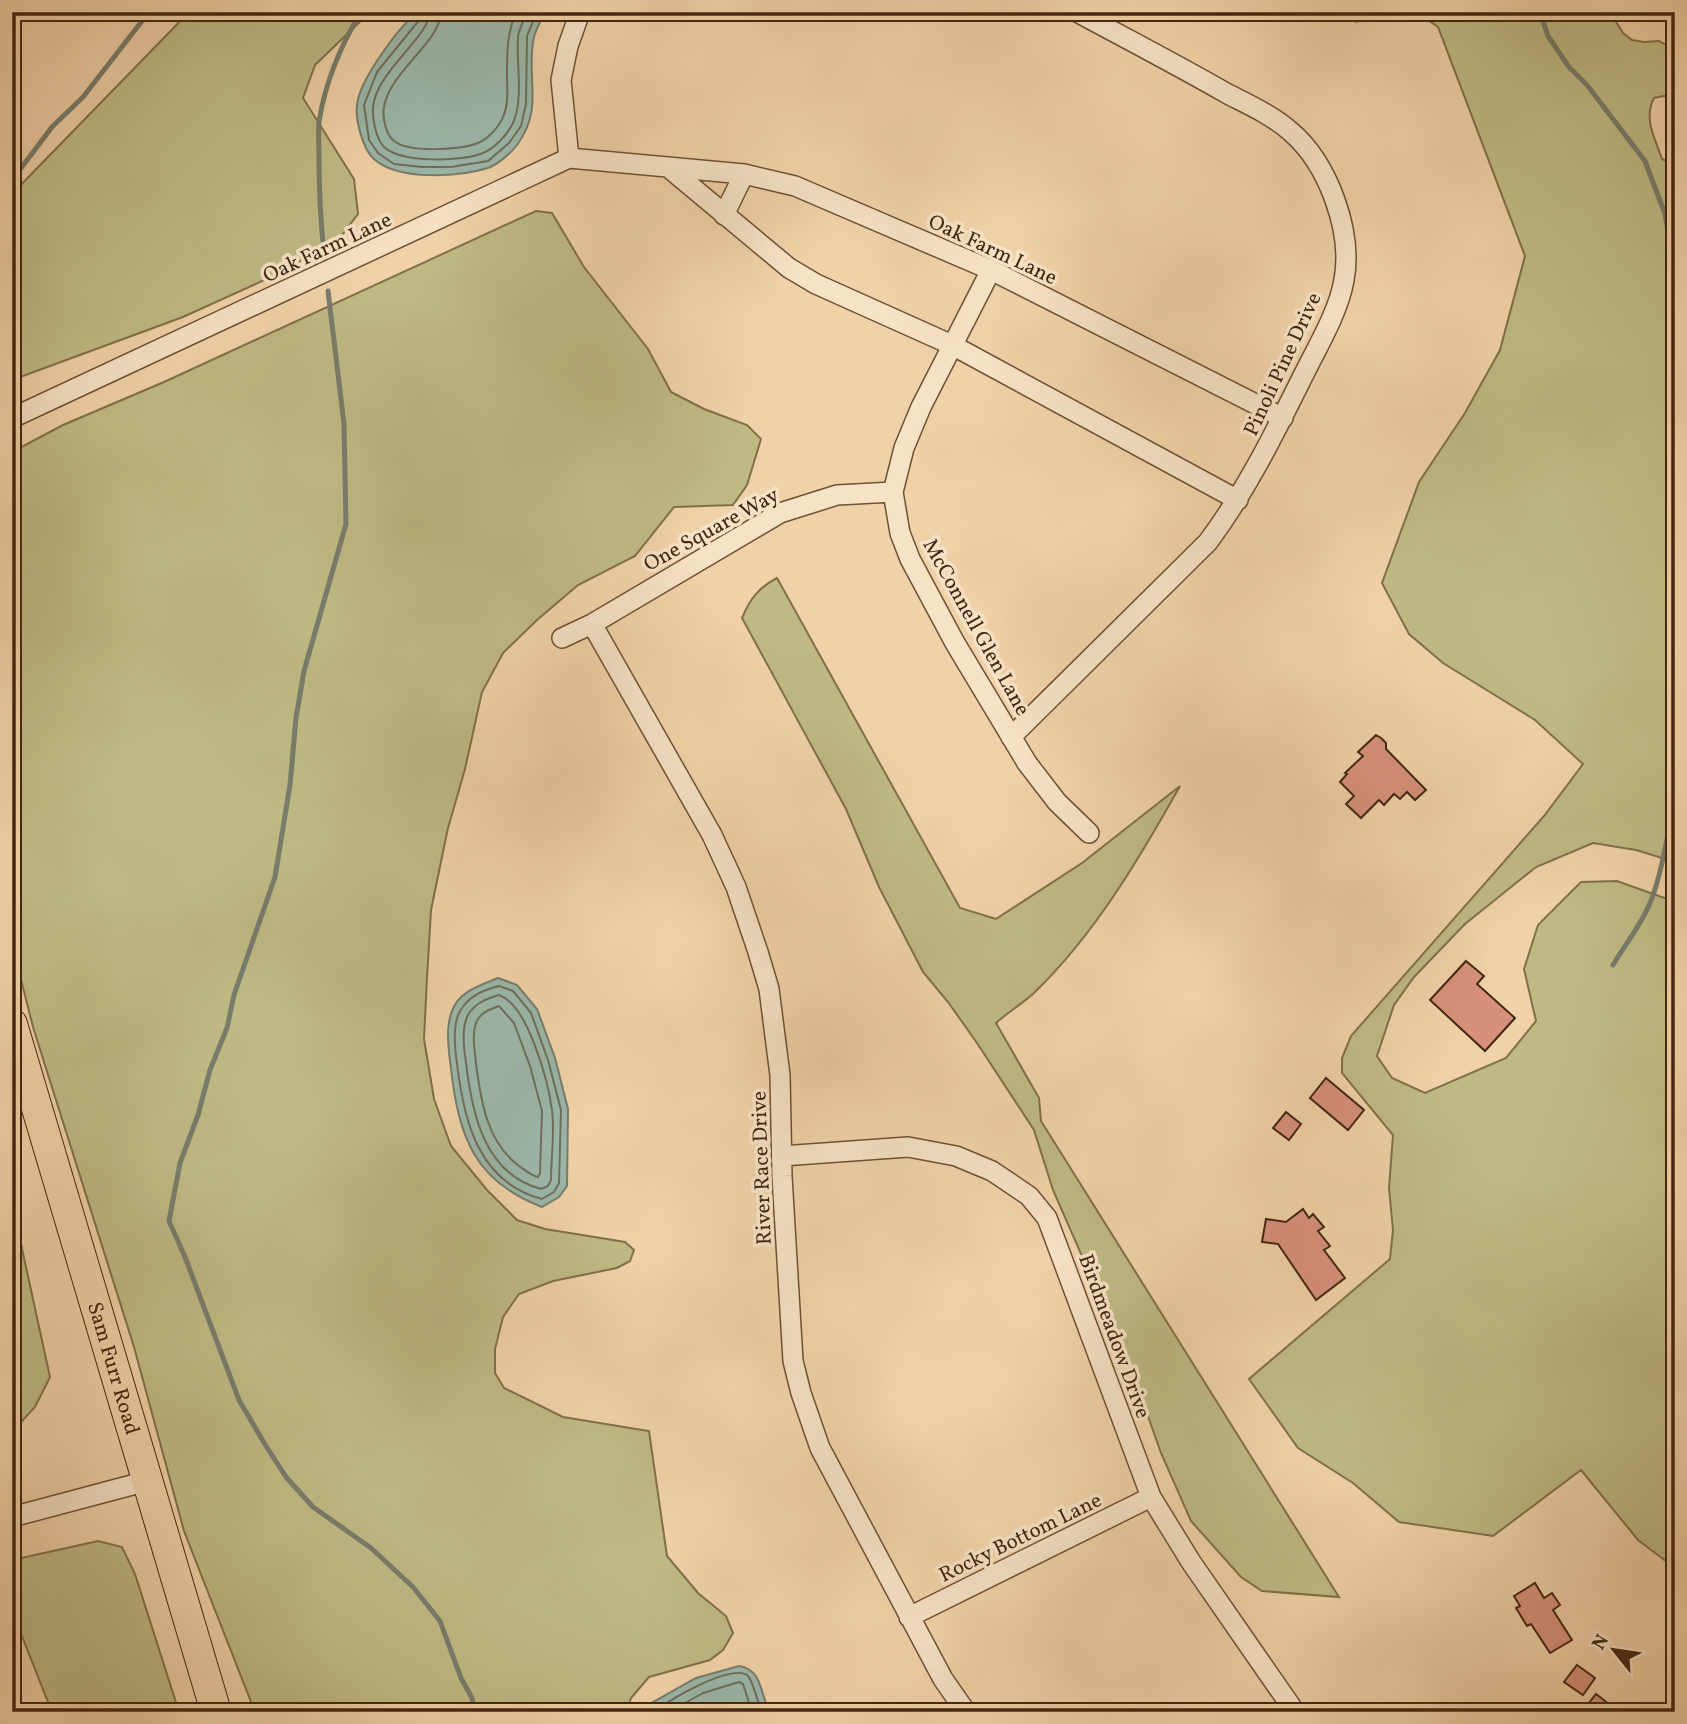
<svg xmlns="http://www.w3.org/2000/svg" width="1687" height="1724" viewBox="0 0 1687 1724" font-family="Vollkorn,serif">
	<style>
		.green { fill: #bfba84; stroke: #81704a; stroke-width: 2 }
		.water { fill: #9bb7aa; stroke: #787d6c; stroke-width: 2 }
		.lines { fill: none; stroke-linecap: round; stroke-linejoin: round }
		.shore { stroke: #6f6e5d; stroke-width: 2 }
		.stream { stroke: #787d6c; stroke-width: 5 }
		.building { fill: #d7917b; stroke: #432610; stroke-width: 2 }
		.street-casing { stroke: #6e5136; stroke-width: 22 }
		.primary-casing { stroke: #432610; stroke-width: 32 }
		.street { stroke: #f6e2c6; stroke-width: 19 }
		.primary { stroke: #f1d2a8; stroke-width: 30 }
		.labels { text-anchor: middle; stroke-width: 7; stroke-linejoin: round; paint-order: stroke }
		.street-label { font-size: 21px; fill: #432610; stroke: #f6e2c6 }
	</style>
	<rect width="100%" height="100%" fill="#f1d2a8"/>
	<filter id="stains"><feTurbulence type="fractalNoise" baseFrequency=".00286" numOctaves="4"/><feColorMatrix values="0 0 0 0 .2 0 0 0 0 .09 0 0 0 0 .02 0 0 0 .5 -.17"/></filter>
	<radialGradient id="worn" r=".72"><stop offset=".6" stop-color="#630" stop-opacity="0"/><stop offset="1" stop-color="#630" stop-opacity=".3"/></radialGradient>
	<path class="green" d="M189,12H370L315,65L303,98L354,179L358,214L342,235L282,272L183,317L12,380V194Z
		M1346,12H1397L1356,22Z
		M1416,12H1610L1623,33L1632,40L1644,42L1659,41L1675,50V98L1664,96L1654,98C1643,119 1655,138 1662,159L1675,165V862L1636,850L1593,843L1536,867L1465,924L1414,977L1394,1005L1377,1056L1392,1078L1425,1093L1506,1058L1536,1021L1524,969L1538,925L1581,882L1617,881L1670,900H1675V1568L1638,1540L1581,1470L1493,1536L1399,1522L1353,1483L1298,1448L1249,1379L1390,1259L1393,1230L1389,1188L1393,1135L1342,1073V1058L1351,1036L1544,816L1583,764L1535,720L1443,663L1409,634L1382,583L1419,482L1465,413L1500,350L1525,256L1438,27Z
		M536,211L552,213L584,267L648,349L671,392L704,409L747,425L761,439L747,485L733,505L674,507L635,556L578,585L537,620L503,653L482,692L465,769L448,828L431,910L427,978L424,1039L434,1099L451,1146L487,1190L517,1220L545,1229L625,1242L634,1250L630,1261L617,1268L553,1281L519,1294L503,1317L495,1349V1373L504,1388L563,1417L649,1431L667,1556L698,1593L726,1616L733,1633L723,1650L710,1660L649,1677L631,1698L626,1712H255L184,1531L134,1347L33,1027L12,944V452L63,425L164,382Z
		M777,578L960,908L996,919L1082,863L1180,786C1139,859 1095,934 1034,993C1022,1004 1008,1012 996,1023L1039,1098L1041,1121L1339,1597L1262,1591L1241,1577L1191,1521L1161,1453L1131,1368L1053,1190L1034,1130L977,1043L948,1002L923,972L879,887L846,809L742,618C750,599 758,588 777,578Z
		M12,1203L50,1377L35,1407L12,1432Z
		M98,1541L122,1547L135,1574L179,1712H52L12,1611V1560Z"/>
	<path class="water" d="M418,12H545C541,20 536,29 534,37C525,77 545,107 517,145C511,153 497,165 488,168C458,177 398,181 374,159C363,150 355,119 357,105C359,81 399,26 418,12Z
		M498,978L517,985L537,1009L555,1058L568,1109L567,1186L559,1197L542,1207C474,1181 459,1137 451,1069C449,1052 445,1028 452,1011C459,991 481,985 498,978Z
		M739,1666C763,1670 759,1692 770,1712H646L648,1705L696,1678Z"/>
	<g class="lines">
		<path class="shore" d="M421,12L420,19L377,72L364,105L369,140L378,153L394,164L422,167H451L488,161L509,143L521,126L526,104L527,36L537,12
			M430,12C429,37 376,72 373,107C372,118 376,139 384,147C401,163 463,162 483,153C495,148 508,134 513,123C524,98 516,64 518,37C519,29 524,20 527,12
			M441,12C440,43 390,71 384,107C382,117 386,135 394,141C409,153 460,150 478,143C488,139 499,127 503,117C509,104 507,89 507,75C507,52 507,33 516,12
			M499,986L513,991L531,1013L548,1060L561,1110L559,1183L554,1192L542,1199C478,1182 464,1121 457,1064C455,1049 452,1025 460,1011C469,996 483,990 499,986Z
			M499,995C528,1005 548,1081 552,1110C555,1132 551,1158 551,1180L548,1186L541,1189C484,1174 472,1113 466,1063C464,1049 461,1028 468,1015C475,1003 486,999 499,995Z
			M499,1006L514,1023L530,1066L542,1111L540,1173L538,1177C530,1175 525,1170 519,1166C487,1142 481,1102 476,1064C475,1051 471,1033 477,1021C481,1012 491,1009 499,1006Z
			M653,1712C667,1701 733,1662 748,1676C753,1681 758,1704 762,1712
			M669,1712L703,1693L739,1682L743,1684L752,1712"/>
		<path class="stream" d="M1540,12L1548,36L1569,67L1587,85L1645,161L1665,214L1675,270
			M12,180L52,127L83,97L149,12
			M325,262C321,227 319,194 319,160C319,147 318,134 319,122C325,83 341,45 361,12
			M328,291L344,424L346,524L304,671L296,718L290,785L275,877L234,995L227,1028L210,1070L198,1115L180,1163L169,1221L185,1257L239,1400L266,1446L286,1477L313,1507L371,1548L413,1587L440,1621L461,1678L472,1698L475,1712
			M1613,965C1625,945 1641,925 1650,903C1663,873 1665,839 1675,807"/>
	</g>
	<path class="building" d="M1376,735L1381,738L1386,743V749L1426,790L1415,800L1407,792L1400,799L1394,794L1384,805L1379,800L1361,818L1346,804L1354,796L1340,782L1347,774L1345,773L1363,756L1358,752Z
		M1466,961L1484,976L1477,984L1515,1018L1485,1051L1430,1000Z
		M1326,1078L1364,1110L1348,1130L1310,1098Z
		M1286,1112L1301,1124L1289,1140L1273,1128Z
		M1303,1209L1309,1218L1313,1214L1324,1227L1318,1231L1330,1246L1324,1250L1345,1278L1316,1300L1278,1244L1262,1242L1266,1219L1286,1222Z
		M1535,1583L1544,1598L1552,1593L1560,1605L1553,1610L1572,1640L1550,1653L1531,1624L1527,1626L1516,1608L1520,1606L1514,1596Z
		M1577,1665L1595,1678L1583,1695L1564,1682Z
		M1596,1694L1619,1712H1582Z"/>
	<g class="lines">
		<defs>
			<path id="street" d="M569,158L561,80L568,46L580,12
				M669,168L789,268L816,284L952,345L1238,500
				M724,215L744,174
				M991,270L921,407L904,448L893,492L900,533L910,559L955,643L1027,763L1057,802L1089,833
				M12,418L569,158L744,174L795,186L991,270L1283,418
				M592,624L712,835L736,887L758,952L769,989L780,1075L782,1176L793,1361L801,1393L820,1448L943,1679L966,1712
				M562,638L592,624L780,513L837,495L893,492
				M1011,737L1208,542C1248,488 1275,432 1305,372C1319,344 1339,310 1344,280C1353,231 1328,163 1290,131C1272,115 1247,104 1226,93C1177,65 1127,39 1077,12
				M782,1156L908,1147L956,1156L992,1171L1029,1196L1047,1218L1151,1497L1191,1562L1295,1712
				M12,1517L147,1481
				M909,1617L1151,1497"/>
			<g id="primary">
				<path id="s1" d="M12,1024L216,1712"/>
			</g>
		</defs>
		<use href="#street" class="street-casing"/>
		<use href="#primary" class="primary-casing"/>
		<use href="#street" class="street"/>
		<use href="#primary" class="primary"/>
	</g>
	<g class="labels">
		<g class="street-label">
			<text transform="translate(327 247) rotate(-25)" y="7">Oak Farm Lane</text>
			<text transform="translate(993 249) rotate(25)" y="7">Oak Farm Lane</text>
			<text transform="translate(1282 364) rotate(-65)" y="7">Pinoli Pine Drive</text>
			<text transform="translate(711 529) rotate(-29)" y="7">One Square Way</text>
			<text transform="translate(977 627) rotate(61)" y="7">McConnell Glen Lane</text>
			<text transform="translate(761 1168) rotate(-92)" y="7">River Race Drive</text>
			<text transform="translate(1115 1336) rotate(70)" y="7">Birdmeadow Drive</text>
			<text dy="7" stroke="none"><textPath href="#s1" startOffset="359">Sam Furr Road</textPath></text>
			<text transform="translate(1020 1537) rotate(-26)" y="7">Rocky Bottom Lane</text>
		</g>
	</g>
	<rect width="1687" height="1724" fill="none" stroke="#f1d2a8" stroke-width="42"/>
	<rect x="14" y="14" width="1659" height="1696" fill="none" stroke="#432610" stroke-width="3.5"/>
	<rect x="21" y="21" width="1645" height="1682" fill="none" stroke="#432610" stroke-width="2"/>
	<g transform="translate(1614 1650) rotate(300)" stroke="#f6e2c6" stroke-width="5" paint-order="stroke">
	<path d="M0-5L12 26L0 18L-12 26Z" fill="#432610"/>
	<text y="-10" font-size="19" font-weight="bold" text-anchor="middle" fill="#432610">N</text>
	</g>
	<rect width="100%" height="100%" filter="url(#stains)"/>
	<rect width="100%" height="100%" fill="url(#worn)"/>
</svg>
